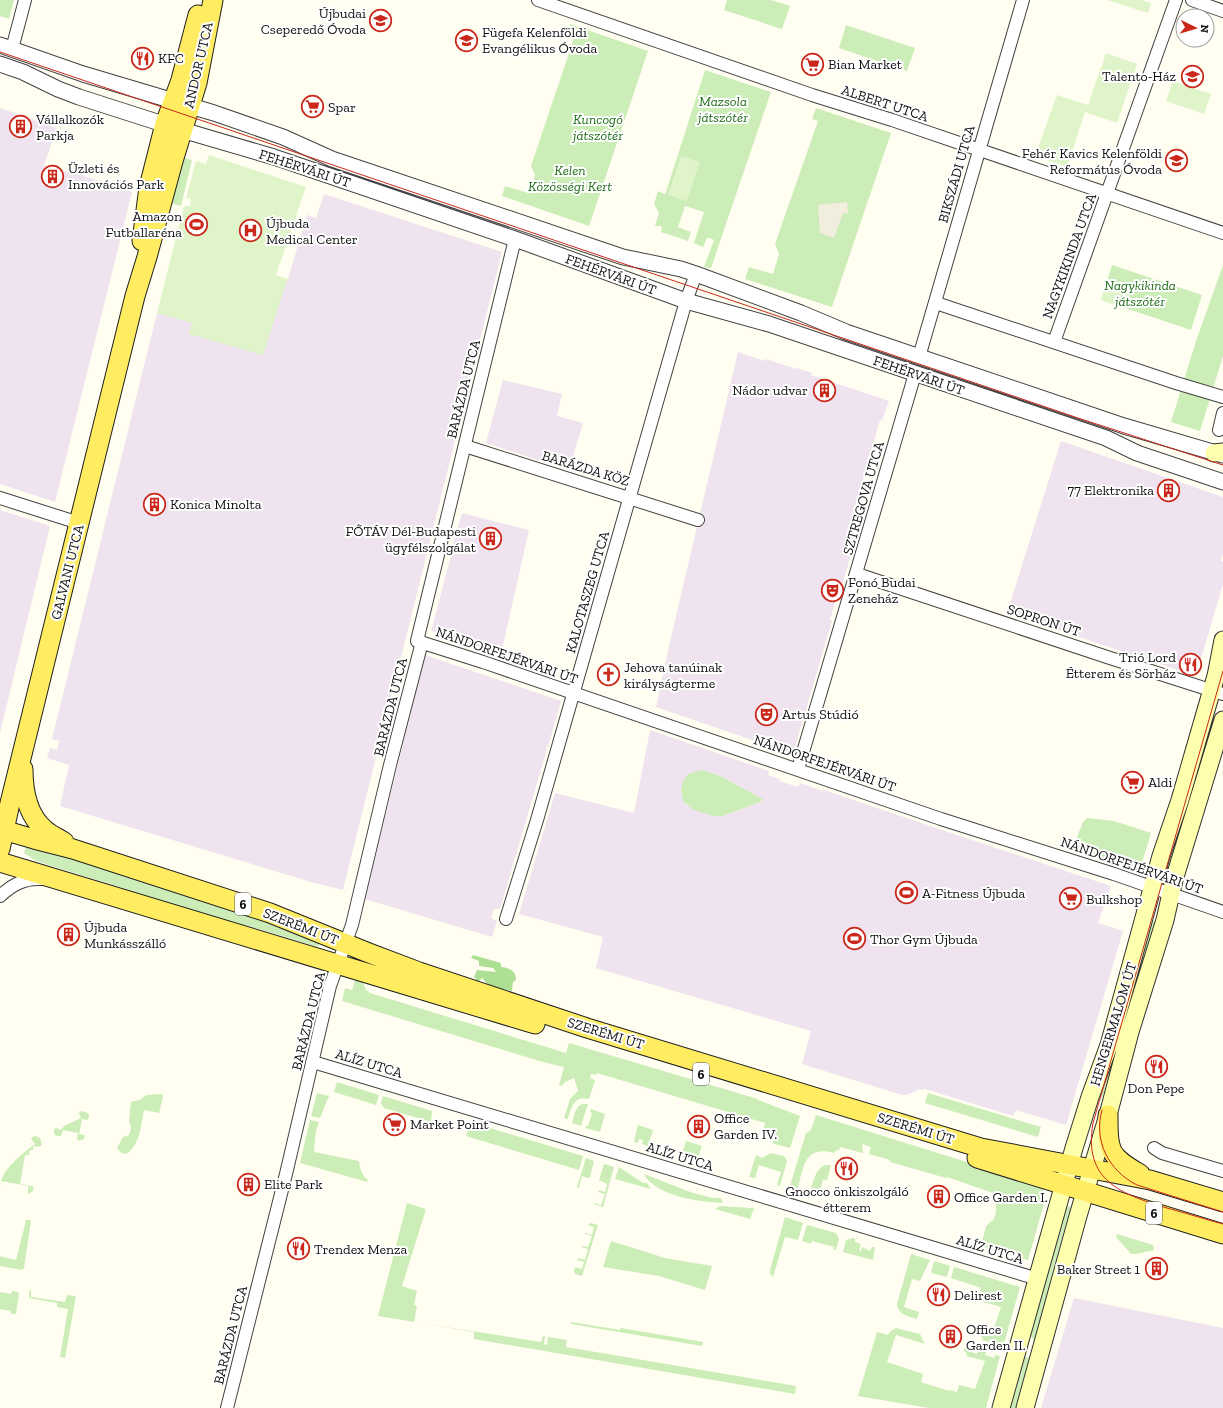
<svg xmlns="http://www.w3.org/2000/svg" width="1223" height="1408" viewBox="0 0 1223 1408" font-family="'Zilla Slab',serif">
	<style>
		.industrial { fill: #eee3ee; fill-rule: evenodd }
		.green { fill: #ccedb7 }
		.forest { fill: #addf95 }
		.pitch { fill: #e0f4c9 }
		.plaza { fill: #f1eede }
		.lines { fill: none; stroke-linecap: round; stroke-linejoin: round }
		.minor-casing { stroke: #424242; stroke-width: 14 }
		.tertiary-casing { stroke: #424242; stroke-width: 17 }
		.secondary-casing { stroke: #313131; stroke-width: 19 }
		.primary-casing { stroke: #202020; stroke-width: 21 }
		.minor { stroke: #fff; stroke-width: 12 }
		.tertiary { stroke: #fff; stroke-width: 15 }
		.secondary { stroke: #feffac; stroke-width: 17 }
		.primary { stroke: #ffec61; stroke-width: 19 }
		.tram { stroke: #cb281b; stroke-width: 1 }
		.labels { text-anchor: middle; stroke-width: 4; stroke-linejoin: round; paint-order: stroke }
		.shield { fill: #fff; stroke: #575757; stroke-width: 1 }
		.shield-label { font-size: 13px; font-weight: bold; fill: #0f0f0f }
		.poi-label { font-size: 14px; fill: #0f0f0f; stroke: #fff; text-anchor: start }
		.street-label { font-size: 14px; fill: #0f0f0f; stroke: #fff }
		.park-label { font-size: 14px; font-style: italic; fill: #206d19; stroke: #fff }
	</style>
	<rect width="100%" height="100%" fill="#fffef1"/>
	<path class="industrial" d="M0,108L57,128L44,165L65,172L66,170L132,192L55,502L0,484Z
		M324,194L502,252L343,890L311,882L60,806L69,765L47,758L50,748L57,750L59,741L52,739L157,313L193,323L189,334L288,279L307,215L316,218Z
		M738,352L764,361L766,359L796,369L797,368L812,373L811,375L889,401L882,421L880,420L849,528L847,532L857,535L842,585H840L830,620L832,621L793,754L656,707L669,646Z
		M503,380L562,394L557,416L583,423L571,463L559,459L556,466L486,443Z
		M1061,441L1223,497V554L1221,561L1223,562V584L1196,676L1007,613Z
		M0,510L50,526L0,733Z
		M462,513L529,530L501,654L431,631L452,552L448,551L450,544H453Z
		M425,655L561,701L548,747H546L547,749L500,909H494L491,918L497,921L492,937L365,899Z
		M650,730L769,771L768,775L780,779L779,781L798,787L800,783L823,791L824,790L945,831L1111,886L1098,923L1123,931L1066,1125L1016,1110L1013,1116L925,1089L918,1090L907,1095H902L802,1064L811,1031L596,968L603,937L519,914L555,793L634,813ZM703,770L720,776L763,799L760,802L732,813L719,816H713L686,805L682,795Z
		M1074,1298L1223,1328V1408H1041Z"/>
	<path class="green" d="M0,0H14L9,19L0,16Z
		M727,0H771L790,6L782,29L724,10Z
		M570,24L648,51L589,226L502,196L505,186L529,193L535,175L531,166L574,38L566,35Z
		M846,25L915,48L907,71L839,48Z
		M705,70L771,92L711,268L704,267L714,240L710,238H707L703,247L694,243L704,212L685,206L678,227L691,232L688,241L661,232L662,228L661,226H655L659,213L654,204L658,191L665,194L666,192Z
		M816,108L891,133L832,307L745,279L749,267L773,274L779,254L775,244L818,121L812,119Z
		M181,157L192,160L181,206L169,203Z
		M1112,265L1202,295L1191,330L1101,300Z
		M1223,265V356L1200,431L1171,422L1196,341Z
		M1202,737L1210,740L1173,865L1166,863Z
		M703,770L720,776L763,799L760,802L723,816H713L692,809L683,801L681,790L683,782L688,774Z
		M1087,818L1114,821L1151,833L1140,869L1073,847L1083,822Z
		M27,844L321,939L318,947L249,926L237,924L165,904L129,890L36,861L24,853Z
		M1150,920L1158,922L1107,1098L1098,1096Z
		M356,977L361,978L366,990L370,993L566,1053L569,1043L758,1099V1100L800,1116L790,1148L774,1144L769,1135L763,1131L765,1123L597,1073L596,1075L591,1074L590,1078L595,1080L589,1099C575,1095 571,1107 568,1119L564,1118L570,1099L578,1091L574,1078L565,1082L562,1086L559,1085L564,1067L543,1062L342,1001L345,988L352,990Z
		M337,1082L379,1095L376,1105L334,1092Z
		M317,1093L329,1096L320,1118L311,1116Z
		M928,1093L1041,1127L1038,1137L925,1103Z
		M162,1094L163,1097L159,1113L144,1110C141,1124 140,1146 126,1154L122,1153L117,1148L123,1137L129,1135L131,1128L129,1121L131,1102L139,1100L147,1095Z
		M383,1096L432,1111L431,1122L384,1108L381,1103Z
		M583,1104H588L581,1126L572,1123C574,1116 575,1106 583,1104Z
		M591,1109L605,1114L600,1132L585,1128L586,1126H588L592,1113L590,1112Z
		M80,1111L86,1112L89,1115V1118L87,1120L82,1119L79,1134L85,1135L84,1139L79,1141L77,1139L78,1133L63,1130L61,1136H56L54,1133V1129L57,1128L61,1130L64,1126L81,1118L79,1113Z
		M816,1115L1044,1186L1041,1198L1045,1200L1028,1260L981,1246L986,1226L994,1219L996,1212V1194L947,1177L946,1178L890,1162V1160L869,1154L871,1147L862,1144L863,1153H862L840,1147L839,1151L836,1150L835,1153C803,1145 804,1167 797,1191L789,1189L806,1133L811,1130Z
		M310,1120L319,1122C315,1131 315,1142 314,1152L359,1161C360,1169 361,1174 368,1180L367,1182L300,1163Z
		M470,1122L583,1156L579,1170L466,1136Z
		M638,1125L653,1130L648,1146L642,1144L643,1140L639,1139L638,1143L634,1142Z
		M36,1136L40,1138L42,1145L39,1147L33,1146V1150H30L29,1155H25L20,1184L32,1186L34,1188L32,1192L28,1194V1186L1,1181L0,1188C0,1170 21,1155 35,1144L31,1139L32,1137Z
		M686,1141L702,1146L697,1161L694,1160L695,1156L691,1155L690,1159L681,1156Z
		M771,1153L784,1156L787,1161L780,1186L777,1185L781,1172L759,1165L755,1178L749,1177L756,1155L762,1158Z
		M586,1158L594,1161L590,1177L589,1178L582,1176L579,1188L577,1187Z
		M604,1164L614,1167L603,1207L594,1204L595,1203L601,1205L605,1194L598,1192L599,1190L605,1192L607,1184L599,1180Z
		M825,1165H831L827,1180H823L818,1197L809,1195C813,1184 814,1170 825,1165Z
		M619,1167L643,1183H647L651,1189L615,1179Z
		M644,1174L693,1193L713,1198H721L723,1203C700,1202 655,1196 644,1174Z
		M407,1203L426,1209L402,1286L417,1291L414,1305L417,1306L414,1322L541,1342L543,1336H545L544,1344L547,1345L548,1337L567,1340L566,1347L796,1386L795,1394L474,1339V1332L378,1316Z
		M720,1206L751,1208L752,1207L754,1208L750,1219L715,1209Z
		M1064,1206L1071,1207L1070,1210L1050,1280L1048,1301L1036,1339H1033L1030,1335Z
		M785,1217L803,1223L798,1240L785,1237L773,1277L770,1274V1270Z
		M24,1220H31V1221L24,1268L22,1270L0,1266V1256L16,1260L26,1221Z
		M591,1223L598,1225L582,1276L575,1274L574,1271L575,1267L582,1269L584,1262L577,1260L578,1258L585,1260L588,1249L581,1247L582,1246L588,1247L592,1236L585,1234V1233L592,1235L594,1227L588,1225Z
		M807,1225L836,1233L839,1239L836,1250L833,1249L834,1247L812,1241L811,1244L802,1241Z
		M1117,1234L1153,1245L1154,1250L1136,1254H1131L1116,1237Z
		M852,1238H855V1242L861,1244L859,1251H861L862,1247L870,1251L872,1247H875L873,1260L843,1252L846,1240Z
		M611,1241L665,1258L712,1266L705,1290L659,1276L603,1267Z
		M911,1254L930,1260L920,1281L912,1279L904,1307L919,1312L917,1319C908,1316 898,1315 897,1304Z
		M934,1261L950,1266L947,1277L931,1273Z
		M954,1267L1020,1287L1003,1347L998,1345V1343L990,1340L989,1342L982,1340L983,1337L969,1333V1331H973L975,1326L993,1331L1001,1307L977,1300L981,1288L951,1278Z
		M31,1289V1297L65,1302L67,1295L76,1296L65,1358L60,1357L68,1309L57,1307V1303L29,1298V1291Z
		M12,1291L18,1292L19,1294L16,1313L15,1314H11V1311L0,1309V1292L11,1294Z
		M571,1322L620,1330L621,1328L703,1342L702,1346L571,1324Z
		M896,1328L920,1334L925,1344L896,1335L887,1362L923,1374L921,1382L949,1391V1390L957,1392L959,1385L975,1389L985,1361L966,1356L967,1353L964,1351V1348L971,1350V1352L977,1354L978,1350L986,1352L985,1355L994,1358L995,1355L1000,1356L986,1408H929L858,1396L877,1332L888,1335L891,1331Z
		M1025,1357L1030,1358L1019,1408H1009L1023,1359Z"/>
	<path class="forest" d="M473,955L501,963V967C509,968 516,970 516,980L513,982L512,991L489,986L482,978L478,982L474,977L477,970L496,972L493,968L479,966V961L471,958Z"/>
	<path class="pitch" d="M1107,0H1141L1151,3L1148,13Z
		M1106,53L1137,64L1117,123L1085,112L1067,167L1035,156L1057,95L1088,105Z
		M1173,81L1211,94L1204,114L1166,101Z
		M209,155L306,187L276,275L288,279L287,280L263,355L189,334L192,323L157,313L184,206H190L191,199L186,198L196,161L206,164Z
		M681,156L700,162L687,201L668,195Z
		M1108,279L1133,287L1126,309L1101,300Z"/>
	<path class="plaza" d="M847,202L848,214L843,213L834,238L820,233L818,205Z"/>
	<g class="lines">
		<defs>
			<path id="minor" d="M538,0L812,95L892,120L1223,233
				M1192,0L1223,11
				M12,49L25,0
				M515,239L417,641L483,662L941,819L1114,874L1223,912
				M936,303L1176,383L1223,397
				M1054,342L1176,0
				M919,357L1023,0
				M1219,430L1223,413
				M465,446L698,520
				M0,498L79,523
				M857,574L1107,657L1223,694
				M798,769L915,374
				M0,896C12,885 24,878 41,879
				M506,919L537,820L686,301L696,274
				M313,1062L1038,1279
				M1154,1148L1162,1153L1223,1171
				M227,1408L286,1174L330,986L352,925L390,765L422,642"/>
			<path id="tertiary" d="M0,45L83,74L214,113L283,137L332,159L623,257L681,269L696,274L801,313L846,332L1124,426L1223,455
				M0,64L23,72L58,89L79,97L182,130L274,157L515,239L686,301L769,324L1106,438L1137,453L1223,482"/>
			<path id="secondary" d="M1214,453L1223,452
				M1001,1408L1074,1148L1090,1097L1109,1045L1161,856L1180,800L1206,710L1216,676L1223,640
				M1025,1408L1078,1216L1108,1115L1130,1032L1165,920L1174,880L1223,720"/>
			<path id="primary" d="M142,241L149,187L165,124L181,80L198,15
				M23,769C23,792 27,815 45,830C51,835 58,838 64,842
				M0,829L34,839L73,849L270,913L369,953L419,972L587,1028L981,1148L1150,1180L1223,1202
				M0,849L10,803L135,296L147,257L173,161L197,83L213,0
				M0,862L535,1024
				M1108,1115C1108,1152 1109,1156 1140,1174
				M977,1158L1223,1234"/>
		</defs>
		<use href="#minor" class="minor-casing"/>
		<use href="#tertiary" class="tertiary-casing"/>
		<use href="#secondary" class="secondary-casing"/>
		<use href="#primary" class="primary-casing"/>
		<use href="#minor" class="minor"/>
		<use href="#tertiary" class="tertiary"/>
		<use href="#secondary" class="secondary"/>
		<use href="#primary" class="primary"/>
		<path class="tram" d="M0,52L1081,419L1223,465
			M1223,671L1093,1123C1083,1181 1121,1194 1167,1208C1186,1213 1204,1219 1223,1224
			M1102,1110C1093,1141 1109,1171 1137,1185L1223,1212"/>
	</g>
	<defs>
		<symbol id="school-ring" viewBox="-11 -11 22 22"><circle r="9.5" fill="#fff" stroke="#cb281b" stroke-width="1.5"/><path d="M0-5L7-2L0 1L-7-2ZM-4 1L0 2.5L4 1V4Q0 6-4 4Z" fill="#cb281b"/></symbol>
		<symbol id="restaurant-ring" viewBox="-11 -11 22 22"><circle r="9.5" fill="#fff" stroke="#cb281b" stroke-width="1.5"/><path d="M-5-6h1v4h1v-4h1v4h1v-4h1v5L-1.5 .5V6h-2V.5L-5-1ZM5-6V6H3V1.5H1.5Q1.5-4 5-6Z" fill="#cb281b"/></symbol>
		<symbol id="supermarket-ring" viewBox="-11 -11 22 22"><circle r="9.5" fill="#fff" stroke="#cb281b" stroke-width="1.5"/><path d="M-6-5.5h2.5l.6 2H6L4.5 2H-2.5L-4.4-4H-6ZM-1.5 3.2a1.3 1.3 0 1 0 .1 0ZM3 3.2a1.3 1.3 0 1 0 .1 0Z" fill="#cb281b"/></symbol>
		<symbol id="building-ring" viewBox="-11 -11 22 22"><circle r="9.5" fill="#fff" stroke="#cb281b" stroke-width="1.5"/><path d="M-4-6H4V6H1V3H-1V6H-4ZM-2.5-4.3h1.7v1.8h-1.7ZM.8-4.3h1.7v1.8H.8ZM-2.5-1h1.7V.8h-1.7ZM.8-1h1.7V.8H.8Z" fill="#cb281b"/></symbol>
		<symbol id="stadium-ring" viewBox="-11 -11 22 22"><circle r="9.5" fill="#fff" stroke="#cb281b" stroke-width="1.5"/><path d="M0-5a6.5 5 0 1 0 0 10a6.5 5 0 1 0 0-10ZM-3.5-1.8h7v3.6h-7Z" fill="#cb281b"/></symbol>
		<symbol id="hospital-ring" viewBox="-11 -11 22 22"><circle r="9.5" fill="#fff" stroke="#cb281b" stroke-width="1.5"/><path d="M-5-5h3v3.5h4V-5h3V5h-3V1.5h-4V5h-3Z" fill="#cb281b"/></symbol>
		<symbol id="theatre-ring" viewBox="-11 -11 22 22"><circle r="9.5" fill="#fff" stroke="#cb281b" stroke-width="1.5"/><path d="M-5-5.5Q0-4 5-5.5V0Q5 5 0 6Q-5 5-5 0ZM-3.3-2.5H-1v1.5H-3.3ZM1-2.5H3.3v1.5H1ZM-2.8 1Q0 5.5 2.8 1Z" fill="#cb281b"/></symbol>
		<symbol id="church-ring" viewBox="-11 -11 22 22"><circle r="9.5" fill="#fff" stroke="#cb281b" stroke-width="1.5"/><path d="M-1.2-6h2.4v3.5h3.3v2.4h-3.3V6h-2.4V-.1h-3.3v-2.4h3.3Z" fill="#cb281b"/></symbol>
	</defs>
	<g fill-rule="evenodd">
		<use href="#school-ring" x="368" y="8" width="25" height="25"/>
		<use href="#school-ring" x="454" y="28" width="25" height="25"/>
		<use href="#restaurant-ring" x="130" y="46" width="25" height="25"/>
		<use href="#supermarket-ring" x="800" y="52" width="25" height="25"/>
		<use href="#school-ring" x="1180" y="64" width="25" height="25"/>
		<use href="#supermarket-ring" x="300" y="94" width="25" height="25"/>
		<use href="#building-ring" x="8" y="114" width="25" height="25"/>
		<use href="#school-ring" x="1164" y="148" width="25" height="25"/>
		<use href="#building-ring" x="40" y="164" width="25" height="25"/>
		<use href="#stadium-ring" x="184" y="212" width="25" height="25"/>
		<use href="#hospital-ring" x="238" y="218" width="25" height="25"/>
		<use href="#building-ring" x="812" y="378" width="25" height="25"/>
		<use href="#building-ring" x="1156" y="478" width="25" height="25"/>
		<use href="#building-ring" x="142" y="492" width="25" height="25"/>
		<use href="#building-ring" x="478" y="526" width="25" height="25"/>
		<use href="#theatre-ring" x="820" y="578" width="25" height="25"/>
		<use href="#restaurant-ring" x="1178" y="652" width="25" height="25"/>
		<use href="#church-ring" x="596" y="662" width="25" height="25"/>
		<use href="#theatre-ring" x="754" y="702" width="25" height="25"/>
		<use href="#supermarket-ring" x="1120" y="770" width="25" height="25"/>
		<use href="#stadium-ring" x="894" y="880" width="25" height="25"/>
		<use href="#supermarket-ring" x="1058" y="886" width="25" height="25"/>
		<use href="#building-ring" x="56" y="922" width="25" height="25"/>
		<use href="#stadium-ring" x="842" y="926" width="25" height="25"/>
		<use href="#restaurant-ring" x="1144" y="1054" width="25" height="25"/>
		<use href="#supermarket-ring" x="382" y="1112" width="25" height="25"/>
		<use href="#building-ring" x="686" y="1114" width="25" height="25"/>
		<use href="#restaurant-ring" x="834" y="1156" width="25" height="25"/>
		<use href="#building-ring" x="236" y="1172" width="25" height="25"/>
		<use href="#building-ring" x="926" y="1184" width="25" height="25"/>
		<use href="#restaurant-ring" x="286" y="1236" width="25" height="25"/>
		<use href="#building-ring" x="1144" y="1256" width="25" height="25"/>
		<use href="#restaurant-ring" x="926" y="1282" width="25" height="25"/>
		<use href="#building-ring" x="938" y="1324" width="25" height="25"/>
	</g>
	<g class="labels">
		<g class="shield">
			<rect x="235" y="893" width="16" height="22" rx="3"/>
			<rect x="693" y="1063" width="16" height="22" rx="3"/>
			<rect x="1146" y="1202" width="16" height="22" rx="3"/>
		</g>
		<g class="shield-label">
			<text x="243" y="909">6</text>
			<text x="701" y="1079">6</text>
			<text x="1154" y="1218">6</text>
		</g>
		<g class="poi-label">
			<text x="366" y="18" text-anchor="end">Újbudai<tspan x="366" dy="16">Cseperedő Óvoda</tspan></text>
			<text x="482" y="37">Fügefa Kelenföldi<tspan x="482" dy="16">Evangélikus Óvoda</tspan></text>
			<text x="158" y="63">KFC</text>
			<text x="828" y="69">Bian Market</text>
			<text x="1176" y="81" text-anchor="end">Talento-Ház</text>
			<text x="328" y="112">Spar</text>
			<text x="36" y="124">Vállalkozók<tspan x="36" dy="16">Parkja</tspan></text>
			<text x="1162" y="158" text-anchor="end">Fehér Kavics Kelenföldi<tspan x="1162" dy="16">Református Óvoda</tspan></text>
			<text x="68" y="173">Üzleti és<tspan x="68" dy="16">Innovációs Park</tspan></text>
			<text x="182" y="221" text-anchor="end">Amazon<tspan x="182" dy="16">Futballaréna</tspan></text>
			<text x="266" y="228">Újbuda<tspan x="266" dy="16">Medical Center</tspan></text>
			<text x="808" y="395" text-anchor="end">Nádor udvar</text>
			<text x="1154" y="495" text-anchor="end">77 Elektronika</text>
			<text x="170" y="509">Konica Minolta</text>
			<text x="476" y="536" text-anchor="end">FŐTÁV Dél-Budapesti<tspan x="476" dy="16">ügyfélszolgálat</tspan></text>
			<text x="848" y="587">Fonó Budai<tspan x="848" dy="16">Zeneház</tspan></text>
			<text x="1176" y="662" text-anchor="end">Trió Lord<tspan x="1176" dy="16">Étterem és Sörház</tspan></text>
			<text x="624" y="672">Jehova tanúinak<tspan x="624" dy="16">királyságterme</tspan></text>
			<text x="782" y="719">Artus Stúdió</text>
			<text x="1148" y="787">Aldi</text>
			<text x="922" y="898">A-Fitness Újbuda</text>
			<text x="1086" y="904">Bulkshop</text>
			<text x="84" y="932">Újbuda<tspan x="84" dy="16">Munkásszálló</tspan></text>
			<text x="870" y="944">Thor Gym Újbuda</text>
			<text x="1156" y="1093" text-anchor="middle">Don Pepe</text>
			<text x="714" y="1123">Office<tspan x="714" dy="16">Garden IV.</tspan></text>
			<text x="410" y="1129">Market Point</text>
			<text x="264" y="1189">Elite Park</text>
			<text x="847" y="1196" text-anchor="middle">Gnocco önkiszolgáló<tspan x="847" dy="16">étterem</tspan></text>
			<text x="954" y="1202">Office Garden I.</text>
			<text x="314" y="1254">Trendex Menza</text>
			<text x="1140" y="1274" text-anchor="end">Baker Street 1</text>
			<text x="954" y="1300">Delirest</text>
			<text x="966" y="1334">Office<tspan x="966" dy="16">Garden II.</tspan></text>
		</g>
		<g class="street-label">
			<text transform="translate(198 65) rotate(-77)" y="5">ANDOR UTCA</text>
			<text transform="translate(885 103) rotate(18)" y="5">ALBERT UTCA</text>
			<text transform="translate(305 168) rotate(18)" y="5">FEHÉRVÁRI ÚT</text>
			<text transform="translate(956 174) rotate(-74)" y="5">BIKSZÁDI UTCA</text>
			<text transform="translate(1069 256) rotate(-70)" y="5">NAGYKIKINDA UTCA</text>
			<text transform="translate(611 274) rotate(20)" y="5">FEHÉRVÁRI ÚT</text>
			<text transform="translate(919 375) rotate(19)" y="5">FEHÉRVÁRI ÚT</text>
			<text transform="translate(463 389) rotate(-76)" y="5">BARÁZDA UTCA</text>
			<text transform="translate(586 468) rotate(17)" y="5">BARÁZDA KÖZ</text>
			<text transform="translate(863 498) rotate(-74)" y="5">SZTREGOVA UTCA</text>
			<text transform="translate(67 572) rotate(-76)" y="5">GALVANI UTCA</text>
			<text transform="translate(587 592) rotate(-74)" y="5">KALOTASZEG UTCA</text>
			<text transform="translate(1044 620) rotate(18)" y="5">SOPRON ÚT</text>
			<text transform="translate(507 655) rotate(19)" y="5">NÁNDORFEJÉRVÁRI ÚT</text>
			<text transform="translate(390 707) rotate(-76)" y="5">BARÁZDA UTCA</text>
			<text transform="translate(825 763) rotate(19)" y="5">NÁNDORFEJÉRVÁRI ÚT</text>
			<text transform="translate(1132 865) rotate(19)" y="5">NÁNDORFEJÉRVÁRI ÚT</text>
			<text transform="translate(301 926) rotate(21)" y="5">SZERÉMI ÚT</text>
			<text transform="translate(308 1021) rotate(-76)" y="5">BARÁZDA UTCA</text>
			<text transform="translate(1113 1024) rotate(-73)" y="5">HENGERMALOM ÚT</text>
			<text transform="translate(606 1033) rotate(17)" y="5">SZERÉMI ÚT</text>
			<text transform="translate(369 1063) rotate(17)" y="5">ALÍZ UTCA</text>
			<text transform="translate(916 1128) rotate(17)" y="5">SZERÉMI ÚT</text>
			<text transform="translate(680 1156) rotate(17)" y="5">ALÍZ UTCA</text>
			<text transform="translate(990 1249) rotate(17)" y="5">ALÍZ UTCA</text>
			<text transform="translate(230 1335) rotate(-76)" y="5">BARÁZDA UTCA</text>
		</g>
		<g class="park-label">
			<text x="723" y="106">Mazsola<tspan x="723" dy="16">játszótér</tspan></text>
			<text x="598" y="124">Kuncogó<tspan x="598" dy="16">játszótér</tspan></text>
			<text x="570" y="175">Kelen<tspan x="570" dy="16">Közösségi Kert</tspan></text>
			<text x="1140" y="290">Nagykikinda<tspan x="1140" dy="16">játszótér</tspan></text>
		</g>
	</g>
	<g transform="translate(1195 28) rotate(95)"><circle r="19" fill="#ffffff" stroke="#9f9f9f"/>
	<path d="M0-3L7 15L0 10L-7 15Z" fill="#cb281b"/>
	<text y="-6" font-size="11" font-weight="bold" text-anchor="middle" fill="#0f0f0f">N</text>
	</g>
</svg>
